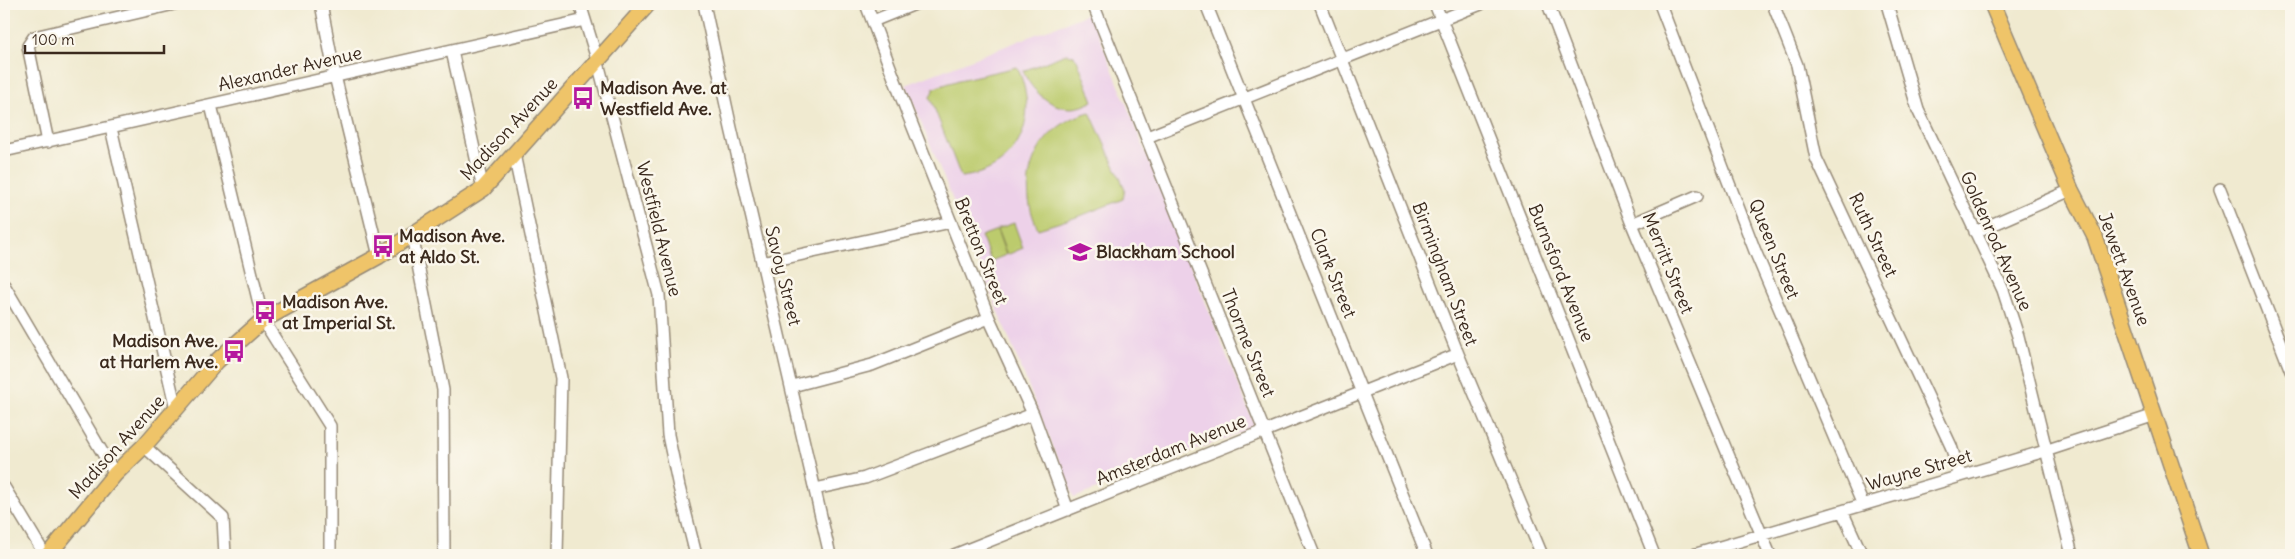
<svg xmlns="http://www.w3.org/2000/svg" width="2295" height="559" viewBox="0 0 2295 559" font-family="Delius,sans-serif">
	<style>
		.built { fill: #edd1e9 }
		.green { fill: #bccb6d; stroke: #7c7a46 }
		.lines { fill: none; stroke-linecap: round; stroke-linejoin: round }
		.minor-casing { stroke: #968a77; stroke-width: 14 }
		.major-casing { stroke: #968a77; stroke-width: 18 }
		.minor { stroke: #fff; stroke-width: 11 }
		.major { stroke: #efc469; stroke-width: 15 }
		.labels { text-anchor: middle; stroke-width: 5; stroke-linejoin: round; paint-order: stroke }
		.street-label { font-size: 18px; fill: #3b2a1e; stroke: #fbf7ec }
		.poi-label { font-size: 18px; font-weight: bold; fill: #3b2a1e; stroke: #fbf7ec; text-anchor: start }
	</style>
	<rect width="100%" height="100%" fill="#fbf7ec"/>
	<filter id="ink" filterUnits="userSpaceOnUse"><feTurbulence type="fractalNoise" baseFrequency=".02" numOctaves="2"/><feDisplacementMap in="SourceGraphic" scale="10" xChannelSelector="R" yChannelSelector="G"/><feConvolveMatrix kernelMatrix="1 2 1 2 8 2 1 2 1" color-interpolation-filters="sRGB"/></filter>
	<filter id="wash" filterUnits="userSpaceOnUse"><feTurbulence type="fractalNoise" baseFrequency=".0096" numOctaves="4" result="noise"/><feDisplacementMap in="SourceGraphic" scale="20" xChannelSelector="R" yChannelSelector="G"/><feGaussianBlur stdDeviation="1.12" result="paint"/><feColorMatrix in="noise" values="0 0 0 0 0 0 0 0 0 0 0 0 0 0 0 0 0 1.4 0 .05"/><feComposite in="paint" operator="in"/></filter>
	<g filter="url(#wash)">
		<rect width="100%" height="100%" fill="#f0ead0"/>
		<path class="built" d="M1090,13L1254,424L1252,428L1074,498L906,85Z"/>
		<path class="green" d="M1066,54L1073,55L1077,59L1093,101C1064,120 1034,97 1023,71Z
			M1017,67C1041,116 1020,171 961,177L930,97L934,88L959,80Z
			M1090,112L1125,189L1123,199L1080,216L1038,229C1014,180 1036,126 1090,112Z
			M1014,223L1023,248L1007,255L997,229Z
			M997,230L1006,255L991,261L981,236Z"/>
	</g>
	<g filter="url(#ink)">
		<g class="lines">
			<defs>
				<path id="minor" d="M321,4L335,76L379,256
					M580,4L597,59L659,295L668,435L679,487L696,555
					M704,4L731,128L830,555
					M866,4L907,112L989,318L1033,414L1068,510
					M1093,4L1314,555
					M1206,4L1427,555
					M1320,4L1458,354L1542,555
					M1435,4L1654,555
					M1548,4L1632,224L1770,555
					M1660,4L1755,251L1863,505
					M1773,4L1797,65L1816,158L1951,446L1960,476
					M1887,4L1918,110L2003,290L2018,336L2072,555
					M2290,4L2291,7
					M873,21L915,4
					M452,51L483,189
					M211,105L263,320L330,426V555
					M111,128L176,409
					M1147,137L1481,4
					M48,142L28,46L34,37L174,4
					M4,151L585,20
					M514,154L561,378L557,555
					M2220,189L2291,371
					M1632,224L1697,196
					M1975,232L2071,190
					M412,235L443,390L444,555
					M762,263L951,222
					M4,285L115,474
					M792,386L872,365L989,318
					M144,446L223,518L225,555
					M4,487L45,555
					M815,489L865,478L1033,414
					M1842,511L1862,555
					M954,555L1458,354
					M1693,555L2045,451L2155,415"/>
				<path id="major" d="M1992,4L2071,190L2095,237L2201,555
					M48,555L115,474L144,446L217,361L263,320L379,256L483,189L648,4"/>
			</defs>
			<use href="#minor" class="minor-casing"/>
			<use href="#major" class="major-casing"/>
			<use href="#minor" class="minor"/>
			<use href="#major" class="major"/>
		</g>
	</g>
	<defs>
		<symbol id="bus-bare" viewBox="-9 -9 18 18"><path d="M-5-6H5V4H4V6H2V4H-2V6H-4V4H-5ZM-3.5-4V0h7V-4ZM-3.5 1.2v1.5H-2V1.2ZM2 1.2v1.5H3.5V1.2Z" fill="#b5179e" stroke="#fbf7ec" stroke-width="2.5" paint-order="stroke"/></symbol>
		<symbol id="school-bare" viewBox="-9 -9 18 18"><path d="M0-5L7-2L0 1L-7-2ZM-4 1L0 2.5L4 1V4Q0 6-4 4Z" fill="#b5179e" stroke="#fbf7ec" stroke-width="2.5" paint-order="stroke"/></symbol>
	</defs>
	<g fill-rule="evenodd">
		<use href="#bus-bare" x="567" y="82" width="32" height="32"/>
		<use href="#bus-bare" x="367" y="230" width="32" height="32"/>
		<use href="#school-bare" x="1064" y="236" width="32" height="32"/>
		<use href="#bus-bare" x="249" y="296" width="32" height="32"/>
		<use href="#bus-bare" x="218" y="335" width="32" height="32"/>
	</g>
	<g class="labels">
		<g class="street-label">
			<text transform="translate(290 69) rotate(-13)" y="6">Alexander Avenue</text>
			<text transform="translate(509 129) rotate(-47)" y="6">Madison Avenue</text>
			<text transform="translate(659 229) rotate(76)" y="6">Westfield Avenue</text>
			<text transform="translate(1873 235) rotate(65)" y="6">Ruth Street</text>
			<text transform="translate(1996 241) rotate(66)" y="6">Goldenrod Avenue</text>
			<text transform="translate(1774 249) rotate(68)" y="6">Queen Street</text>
			<text transform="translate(981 251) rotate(68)" y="6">Bretton Street</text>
			<text transform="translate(1668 263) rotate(68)" y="6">Merritt Street</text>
			<text transform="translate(2124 269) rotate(70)" y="6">Jewett Avenue</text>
			<text transform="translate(1333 273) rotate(68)" y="6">Clark Street</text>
			<text transform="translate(1561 273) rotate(68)" y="6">Burnsford Avenue</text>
			<text transform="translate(1445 274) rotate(69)" y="6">Birmingham Street</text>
			<text transform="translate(783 276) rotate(76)" y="6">Savoy Street</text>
			<text transform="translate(1248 343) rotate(68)" y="6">Thorme Street</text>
			<text transform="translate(117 447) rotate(-48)" y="6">Madison Avenue</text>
			<text transform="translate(1171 450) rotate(-22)" y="6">Amsterdam Avenue</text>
			<text transform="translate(1919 470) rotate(-16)" y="6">Wayne Street</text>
		</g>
		<g class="poi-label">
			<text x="600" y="94">Madison Ave. at<tspan x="600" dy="21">Westfield Ave.</tspan></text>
			<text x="399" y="242">Madison Ave.<tspan x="399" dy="21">at Aldo St.</tspan></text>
			<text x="1096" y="258">Blackham School</text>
			<text x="282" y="308">Madison Ave.<tspan x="282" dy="21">at Imperial St.</tspan></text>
			<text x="218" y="347" text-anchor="end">Madison Ave.<tspan x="218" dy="21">at Harlem Ave.</tspan></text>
		</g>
	</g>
	<rect width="2295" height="559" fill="none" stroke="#fbf7ec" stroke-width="20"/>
	<path d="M25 45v8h139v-8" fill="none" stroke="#3b2a1e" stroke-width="2.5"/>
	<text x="32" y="45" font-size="15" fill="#3b2a1e" stroke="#fbf7ec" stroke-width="4" paint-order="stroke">100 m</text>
</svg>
